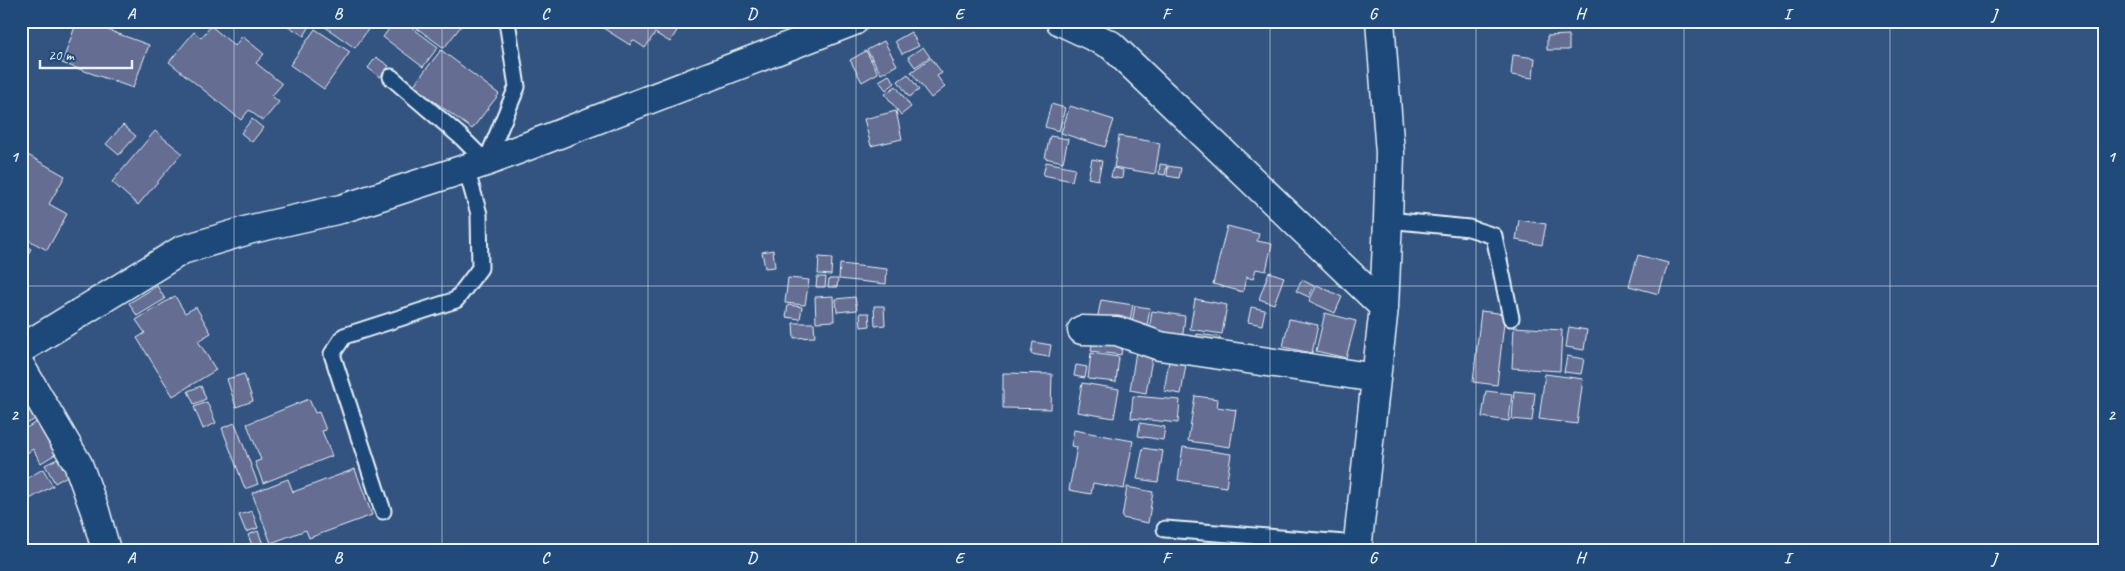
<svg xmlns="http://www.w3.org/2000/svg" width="2125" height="571" viewBox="0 0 2125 571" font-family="Caveat,sans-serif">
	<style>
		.building { fill: #656d92; stroke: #e8f1f8 }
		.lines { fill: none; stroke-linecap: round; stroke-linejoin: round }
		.service-casing { stroke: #e8f1f8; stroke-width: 19 }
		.minor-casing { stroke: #e8f1f8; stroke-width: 31 }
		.service { stroke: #1f4a7a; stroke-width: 15 }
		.minor { stroke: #1f4a7a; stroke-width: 28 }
		.grid { fill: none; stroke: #e8f1f8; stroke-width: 1; stroke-opacity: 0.55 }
		.neatline { fill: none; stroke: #e8f1f8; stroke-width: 2 }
		.grid-label { font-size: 16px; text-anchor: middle; font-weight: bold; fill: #e8f1f8 }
	</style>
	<rect width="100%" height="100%" fill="#335481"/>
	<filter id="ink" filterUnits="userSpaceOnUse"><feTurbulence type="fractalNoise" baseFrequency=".02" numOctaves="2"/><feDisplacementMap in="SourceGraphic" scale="10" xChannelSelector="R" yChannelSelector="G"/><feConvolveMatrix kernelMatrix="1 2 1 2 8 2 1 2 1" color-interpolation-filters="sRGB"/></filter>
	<g filter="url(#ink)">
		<path class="building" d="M21,21H30L28,26L21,23Z
			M77,21H83L149,45L133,88L62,63Z
			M280,21H313L304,36Z
			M323,21H374L355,48L321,24Z
			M395,21H403L438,47L423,67L383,37Z
			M407,21H465L444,48Z
			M592,21H683L670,42L655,33L645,48L633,40L630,45Z
			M1488,21H1519L1489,25Z
			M211,26L235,46L242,36L264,54L256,63L282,84L272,96L279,102L263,121L249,110L241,120L169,62L194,32L201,38Z
			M315,29L350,52L324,89L290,65Z
			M911,32L919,46L902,54L895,41Z
			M1569,35V50H1547V36Z
			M884,41L897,65L881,74L867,50Z
			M923,47L930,57L915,67L908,57Z
			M441,50L499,94L472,129L413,86Z
			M866,51L878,73L862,82L850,60Z
			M1513,55L1535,58L1533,78L1511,75Z
			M376,57L389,66L380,77L368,68Z
			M931,58L942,73L937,76L945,87L931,98L911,72Z
			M908,74L919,90L909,97L898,81Z
			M889,75L895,83L886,90L879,81Z
			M896,86L911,107L901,115L885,94Z
			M1051,104L1065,108L1059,131L1045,127Z
			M1070,106L1114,120L1105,147L1061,133Z
			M896,111L902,139L871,146L864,119Z
			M252,119L263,128L252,142L241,133Z
			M123,125L136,136L119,155L106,144Z
			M155,131L182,153L138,205L112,182Z
			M1050,136L1068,139L1063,162L1045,158Z
			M1119,136L1160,143L1155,174L1114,167Z
			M26,154L65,176L49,204L67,214L47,250L21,236V163Z
			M1092,159L1102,161L1098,180L1088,178Z
			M1046,162L1075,168L1072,181L1043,175Z
			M1160,164L1167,165L1165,175L1159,174Z
			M1168,166L1181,168L1179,178L1167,176Z
			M1113,168L1123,170L1122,179L1111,177Z
			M1519,220L1546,224L1542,245L1516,240Z
			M1227,226L1259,234L1257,241L1272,244L1266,271L1256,269L1253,279L1246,277L1243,292L1213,284Z
			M21,243L31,249L21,266Z
			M773,250L775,267L765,268L762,252Z
			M1638,255L1668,263L1659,294L1629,286Z
			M819,257L832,258L831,275L818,274Z
			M840,264L887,269L886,284L839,279Z
			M1269,272L1284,277L1274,304L1259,299Z
			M817,277H826L825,287H816Z
			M788,278L809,280L805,305L785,303Z
			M829,279H838L837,287H828Z
			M1302,280L1314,286L1309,297L1296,291Z
			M1317,285L1342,297L1335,313L1309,301Z
			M157,286L165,299L137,316L129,303Z
			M175,296L185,313L196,307L211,333L198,341L216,370L173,396L137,338L145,333L136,320Z
			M833,296L834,321L816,322L815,297Z
			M855,297L857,310L837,312L836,299Z
			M1195,299L1227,305L1222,334L1190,329Z
			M1101,300L1133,305L1128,331L1096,325Z
			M788,305L802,307L800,319L786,317Z
			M874,306H884L885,325L875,326Z
			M1135,306L1150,308L1145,337L1130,334Z
			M1251,307L1265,310L1262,325L1248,322Z
			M1152,311L1185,316L1182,342L1148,338Z
			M1481,311L1505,314L1497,385L1473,382Z
			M860,313H869L870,326L861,327Z
			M1325,313L1356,321L1346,358L1316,351Z
			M1289,319L1318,325L1312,353L1283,347Z
			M793,323H814L815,337L794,338Z
			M1514,327L1562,330L1560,371L1512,368Z
			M1569,327L1587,330L1584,350L1566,347Z
			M1094,332L1123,340L1121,355L1091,351Z
			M1197,334L1220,337L1218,351L1195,348Z
			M1033,342L1051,345L1049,357L1031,354Z
			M1136,351L1153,353L1146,393L1130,390Z
			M1091,353L1119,357L1116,382L1088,379Z
			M1170,355L1187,358L1181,394L1164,391Z
			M1567,356L1584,359L1581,374L1564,372Z
			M1076,365L1087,367L1085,378L1074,376Z
			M1003,373L1052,374L1051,409L1003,408Z
			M244,374L253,401L236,407L227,379Z
			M1545,374L1583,379L1577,424L1539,419Z
			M1082,383L1119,389L1114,418L1077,412Z
			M201,386L206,399L194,404L188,391Z
			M21,391L39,417L21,427Z
			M1486,391L1512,394L1509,421L1482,417Z
			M1514,391L1535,393L1532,421L1512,419Z
			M1133,396L1180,400L1178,423L1131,418Z
			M1195,396L1218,399L1217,407L1236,410L1230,447L1188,441Z
			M309,399L315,413L319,412L326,430L322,431L332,456L263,483L255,462L261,460L247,424Z
			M207,402L216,423L203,429L194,407Z
			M40,420L59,452L41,463L33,449L27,453L21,443V431Z
			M235,423L258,484L245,489L222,428Z
			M1140,423L1165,427L1163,440L1138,436Z
			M1074,430L1133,441L1124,489L1093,483L1091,494L1069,490L1077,447L1071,446Z
			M1183,447L1231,454L1226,487L1178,480Z
			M1143,448L1163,451L1158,482L1137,479Z
			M61,457L71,474L55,483L45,465Z
			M21,464L26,473L21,476Z
			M43,469L53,486L26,501L21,493V482Z
			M355,469L372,515L309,538L306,530L271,543L252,493L288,479L293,492Z
			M1127,487L1153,492L1148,523L1122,518Z
			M252,511L258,528L246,532L239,515Z
			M258,531L264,547L254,550L248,535Z
			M249,545L251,550H236Z"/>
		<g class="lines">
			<defs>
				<path id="service" d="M391,77L461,137L486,162L517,87L507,21
					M1388,220L1469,228L1494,236L1511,318
					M383,511L332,354L344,336L456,300L480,268L479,214L466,168
					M1165,529L1358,544"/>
				<path id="minor" d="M1060,21L1111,45L1384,307
					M1082,330L1117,331L1160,346L1376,378
					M21,349L182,250L252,229L341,209L486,162L854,21
					M21,367L78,464L95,511L106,550
					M1357,550L1384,307L1388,220L1390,153L1380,21"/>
			</defs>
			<use href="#service" class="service-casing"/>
			<use href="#minor" class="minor-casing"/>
			<use href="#service" class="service"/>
			<use href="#minor" class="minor"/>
		</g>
	</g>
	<path class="grid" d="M234,21V550M442,21V550M648,21V550M856,21V550M1062,21V550M1270,21V550M1476,21V550M1684,21V550M1890,21V550M21,286H2104"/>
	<rect width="2125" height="571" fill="none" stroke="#1f4a7a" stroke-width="55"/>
	<path d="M40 60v8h92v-8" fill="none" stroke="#e8f1f8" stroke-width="2.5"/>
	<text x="48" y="60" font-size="15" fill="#e8f1f8" stroke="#1f4a7a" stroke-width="4" paint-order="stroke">20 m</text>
	<rect x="28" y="28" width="2070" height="516" class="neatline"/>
	<g class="grid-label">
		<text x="131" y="19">A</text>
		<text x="338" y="19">B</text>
		<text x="545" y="19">C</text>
		<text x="752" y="19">D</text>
		<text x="959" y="19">E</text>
		<text x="1166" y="19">F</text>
		<text x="1373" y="19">G</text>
		<text x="1580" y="19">H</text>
		<text x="1787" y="19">I</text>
		<text x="1994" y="19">J</text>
		<text x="14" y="162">1</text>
		<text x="2111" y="162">1</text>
		<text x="14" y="420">2</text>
		<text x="2111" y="420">2</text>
		<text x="131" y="563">A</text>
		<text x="338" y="563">B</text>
		<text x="545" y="563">C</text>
		<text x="752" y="563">D</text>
		<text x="959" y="563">E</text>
		<text x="1166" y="563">F</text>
		<text x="1373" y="563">G</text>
		<text x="1580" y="563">H</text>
		<text x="1787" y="563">I</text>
		<text x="1994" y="563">J</text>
	</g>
</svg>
